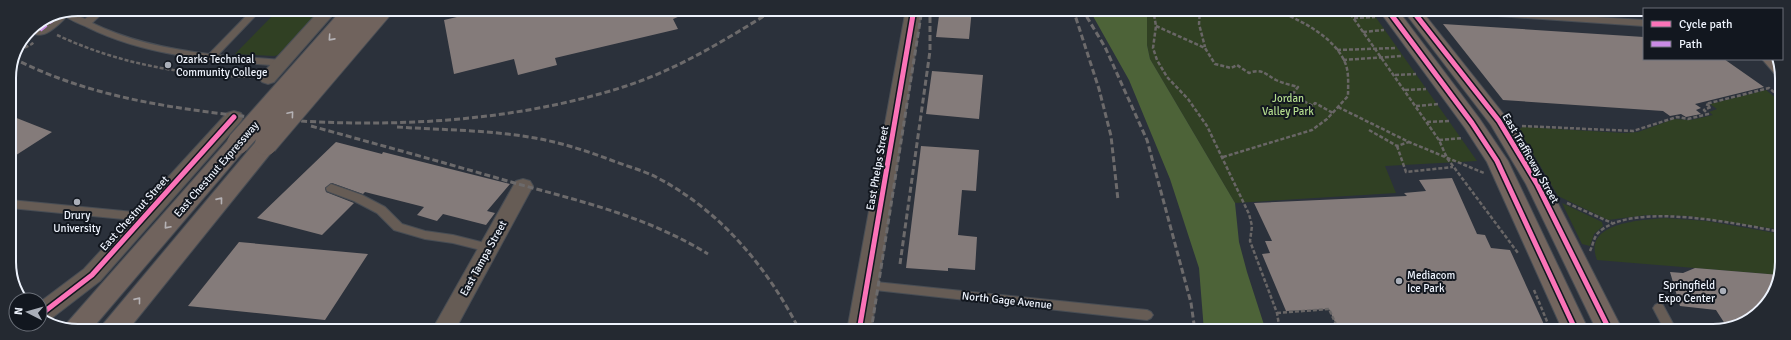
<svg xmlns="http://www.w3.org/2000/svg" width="1791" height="340" viewBox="0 0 1791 340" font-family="Signika,sans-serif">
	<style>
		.green { fill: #304023 }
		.forest { fill: #4d6338 }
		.building { fill: #847b7a }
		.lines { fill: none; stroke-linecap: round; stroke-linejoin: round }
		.service-casing { stroke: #484d54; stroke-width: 2 }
		.minor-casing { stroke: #484d54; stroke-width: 2 }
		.secondary-casing { stroke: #484d54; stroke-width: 2 }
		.primary-casing { stroke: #484d54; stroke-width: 2 }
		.path { stroke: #696666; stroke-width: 2.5; stroke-dasharray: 4 2; stroke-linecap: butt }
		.service { fill: #665c55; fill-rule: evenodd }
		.minor { fill: #665c55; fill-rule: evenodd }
		.secondary { fill: #72655e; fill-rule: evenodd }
		.primary { fill: #70635d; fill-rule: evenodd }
		.rail { stroke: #6c6a6b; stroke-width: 3; stroke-dasharray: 6 3; stroke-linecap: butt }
		.primary-bridge-casing { stroke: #484d54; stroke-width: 24; stroke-linecap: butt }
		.primary-bridge { stroke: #70635d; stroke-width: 22 }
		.quiet { stroke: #ca8be6; stroke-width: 4; stroke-dasharray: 8 4; stroke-linecap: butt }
		.cycleway-casing { stroke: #12171f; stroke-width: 8 }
		.cycleway { stroke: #fb73b8; stroke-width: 5 }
		.oneway { stroke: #b5b2b5 }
		.poi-dot { fill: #aaafb9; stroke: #12171f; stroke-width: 1.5 }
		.labels { text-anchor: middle; stroke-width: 4; stroke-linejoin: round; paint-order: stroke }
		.poi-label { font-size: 11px; fill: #eef3fd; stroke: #12171f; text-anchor: start }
		.park-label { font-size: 11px; fill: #b3db8d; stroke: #12171f }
		.street-label { font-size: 11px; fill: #eef3fd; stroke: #12171f }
		.rim { fill: none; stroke: #eef3fd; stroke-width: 2 }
	</style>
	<rect width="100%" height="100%" fill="#2b313b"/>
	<path class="green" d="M279,9H321L278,55L274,56L235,54Z
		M1147,9H1370L1477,161L1385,166L1396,193L1235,203L1150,59L1147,45Z
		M1766,90L1781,102V230L1688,216L1647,215L1608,220L1558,196L1519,130L1522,127L1624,133L1638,132L1674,119L1691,120L1713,115L1709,112L1717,109L1710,104Z
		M1562,203L1602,222L1603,226L1594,234L1590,246L1582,244Z
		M1665,218L1707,221L1781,234V272L1780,275L1597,260C1582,222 1642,220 1665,218Z"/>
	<path class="forest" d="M1089,9H1147V45L1150,59L1235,203L1239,242L1247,272L1266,331H1204L1199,268L1170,179L1129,80Z"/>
	<path class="building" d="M491,9H697L673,19L678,29L555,58L557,65L518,75L514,59L454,74L444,20Z
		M940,9H972L969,39L936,37Z
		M1443,24L1644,37V59H1724L1764,87L1695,104L1701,108L1696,110L1701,114L1686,117L1681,114L1670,116L1663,111L1503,100Z
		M932,71L983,75L979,119L926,114Z
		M9,115L52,132L10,159Z
		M336,142L382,154L383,152L510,184L487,211L495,213L486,225L443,214L437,221L417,215L424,207L365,192L363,194L332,183L325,188L326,192L354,203L322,235L257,218Z
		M921,146L979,150L976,191L962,190L958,235L977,237L975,270L948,268V271L906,268Z
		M1452,178L1477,234L1485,235L1491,248L1510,250L1547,331H1339L1329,309L1286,311L1262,254L1270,253L1265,241H1272L1254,203L1407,196L1404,193L1426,191L1419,180Z
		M239,242L302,248L368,254L325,320L188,306Z
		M1695,268L1780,275L1759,314L1727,327L1716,310L1680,306L1670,272L1683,273Z"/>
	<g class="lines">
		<defs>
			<path id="service" d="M98,9H107L92,23C129,41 168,49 209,54L253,9H262L218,55L282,60L286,63L282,66C216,61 148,57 87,27C78,23 67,19 60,12L68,11L85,19Z
				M1450,10H1484L1644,20V26L1454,13Z
				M331,184L362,195L385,207L402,224L425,231L453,235L493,245L494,248L493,251L489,252L453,243L425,239L394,230L377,213L354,201L327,191L326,188Z
				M10,200L144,213L148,214L149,217L148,220L144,221L10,208Z
				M866,281L1147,310L1151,312L1153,315L1151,318L1147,320L866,289L862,288L860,285L862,282Z
				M1659,303L1663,305L1677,331H1665L1653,308L1655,305Z"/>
			<path id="minor" d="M321,9H338L274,82L268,84L262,82L259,78L262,74Z
				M906,9H922L871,331H847Z
				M69,11C69,17 51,32 44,34C40,35 38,35 34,34L31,30L52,14Z
				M234,111L241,113L243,117L241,121L100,281L48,321L40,317V302L84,269L227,113Z
				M523,179L530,181L533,186L455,330H432L516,181Z"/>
			<path id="secondary" d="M1378,9H1397L1479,118L1508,161L1589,331H1563L1487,162L1465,128Z
				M1403,10H1421L1509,121L1548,184L1623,331H1597L1526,184L1491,125Z
				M1762,59H1778L1781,64V75L1774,73Z"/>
			<path id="primary" d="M238,136L246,138L249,143L246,148L91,330H68L64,328L67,323L230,138Z
				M266,137L274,139L277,144L274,149L128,330H100L104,323L258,139Z"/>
		</defs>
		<use href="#service" class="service-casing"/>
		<use href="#minor" class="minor-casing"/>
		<use href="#secondary" class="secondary-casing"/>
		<use href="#primary" class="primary-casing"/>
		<path class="path" d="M1153,9L1156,26L1153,48L1157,60L1167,77L1188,99L1207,126L1249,214L1252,226L1250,241L1277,313L1280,331
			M1200,9L1199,24L1205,47
			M1347,9L1439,140L1447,158L1518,253
			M1354,18L1375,17
			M1156,26L1205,48L1215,64L1231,68L1237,65L1249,73C1262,68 1265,74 1276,80C1282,83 1291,85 1298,87L1292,95L1313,106L1315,103L1333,113
			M1363,32L1384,30
			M57,35C119,64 183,75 251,77
			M1337,50L1396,48
			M14,53L32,44L34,41
			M1343,60L1402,56
			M1395,75L1416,74
			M1775,83L1781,89
			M1405,90L1426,89
			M1416,106L1439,104
			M1338,107L1409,142L1484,173
			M1427,122L1450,121
			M1522,126L1633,131L1677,117L1688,119L1708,114L1704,110L1711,107L1706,104L1769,88L1781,98
			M1369,130L1397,146L1409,142
			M1439,140L1463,138
			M1397,146L1406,172L1453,167
			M1223,157L1312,130L1327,119L1348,96C1348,86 1349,74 1346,65C1336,37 1300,20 1274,9
			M1567,203L1612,223
			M1590,251C1593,245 1594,236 1599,232C1633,201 1739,224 1781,232
			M1534,290L1551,331
			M1277,313L1329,309L1339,331"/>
		<use href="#service" class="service"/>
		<use href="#minor" class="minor"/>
		<use href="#secondary" class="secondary"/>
		<use href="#primary" class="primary"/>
		<path class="rail" d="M1073,9L1099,89L1111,136L1118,200
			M1082,9L1105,47L1147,140L1191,303L1195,331
			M13,58C79,92 150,105 224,114C353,130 498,127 623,87C677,70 727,39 775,9
			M311,126C380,145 449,164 518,184C584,202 650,218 708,254
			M397,127C443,130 490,130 535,138C563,143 590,152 616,162C630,167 644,171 656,177C721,211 767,267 800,331
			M900,264L930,51V9
			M871,331L922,9"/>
		<defs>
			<path id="primary-bridge" d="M238,143L357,9
				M266,144L381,9"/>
		</defs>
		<use href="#primary-bridge" class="primary-bridge-casing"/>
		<use href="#primary-bridge" class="primary-bridge"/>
		<path class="quiet" d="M40,30L62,12"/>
		<defs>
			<path id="cycleway" d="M1387,9L1472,123L1497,161L1576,331
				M1412,10L1499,121L1537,184L1610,331
				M40,315L92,275L234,117
				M859,331L914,9"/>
		</defs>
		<use href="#cycleway" class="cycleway-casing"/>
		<use href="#cycleway" class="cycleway"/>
	</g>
	<defs><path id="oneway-chevron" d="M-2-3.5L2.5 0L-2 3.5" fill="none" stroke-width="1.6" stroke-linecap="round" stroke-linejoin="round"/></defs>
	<g class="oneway">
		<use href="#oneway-chevron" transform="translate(331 38) rotate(132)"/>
		<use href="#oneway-chevron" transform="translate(291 114) rotate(-50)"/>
		<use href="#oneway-chevron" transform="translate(220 200) rotate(-51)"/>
		<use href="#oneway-chevron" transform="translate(167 226) rotate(131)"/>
		<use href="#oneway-chevron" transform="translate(138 300) rotate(-51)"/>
	</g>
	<g class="poi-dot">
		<circle cx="168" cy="65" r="4"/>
		<circle cx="77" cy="202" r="4"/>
		<circle cx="1399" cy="281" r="4"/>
		<circle cx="1723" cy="291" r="4"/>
	</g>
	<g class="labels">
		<g class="poi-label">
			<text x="176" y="63">Ozarks Technical<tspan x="176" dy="13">Community College</tspan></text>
			<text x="77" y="219" text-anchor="middle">Drury<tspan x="77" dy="13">University</tspan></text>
			<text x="1407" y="279">Mediacom<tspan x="1407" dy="13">Ice Park</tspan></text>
			<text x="1715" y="289" text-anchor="end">Springfield<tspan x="1715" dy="13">Expo Center</tspan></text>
		</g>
		<g class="park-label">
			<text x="1288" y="102">Jordan<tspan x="1288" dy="13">Valley Park</tspan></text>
		</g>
		<g class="street-label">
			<text transform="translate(1531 158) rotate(60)" y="4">East Trafficway Street</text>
			<text transform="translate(877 168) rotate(-80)" y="4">East Phelps Street</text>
			<text transform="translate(216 169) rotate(-49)" y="4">East Chestnut Expressway</text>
			<text transform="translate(134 213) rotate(-48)" y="4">East Chestnut Street</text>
			<text transform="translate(483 258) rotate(-61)" y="4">East Tampa Street</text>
			<text transform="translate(1007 300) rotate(6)" y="4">North Gage Avenue</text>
		</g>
	</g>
	<path d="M0 0H1791V340H0ZM78 16H1713A62 62 0 0 1 1775 78V262A62 62 0 0 1 1713 324H78A62 62 0 0 1 16 262V78A62 62 0 0 1 78 16Z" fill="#242931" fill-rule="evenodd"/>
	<path class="rim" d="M78 16H1713A62 62 0 0 1 1775 78V262A62 62 0 0 1 1713 324H78A62 62 0 0 1 16 262V78A62 62 0 0 1 78 16Z"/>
	<rect x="1643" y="8" width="140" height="52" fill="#12171f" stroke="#6a6f78"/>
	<rect x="1651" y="21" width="20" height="6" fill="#fb73b8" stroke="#6a6f78"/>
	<text x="1679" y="28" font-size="12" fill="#eef3fd">Cycle path</text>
	<rect x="1651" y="41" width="20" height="6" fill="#ca8be6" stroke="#6a6f78"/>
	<text x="1679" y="48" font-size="12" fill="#eef3fd">Path</text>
	<g transform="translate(28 312) rotate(276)"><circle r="19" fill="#12171f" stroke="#6a6f78"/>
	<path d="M0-3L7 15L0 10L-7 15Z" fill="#aaafb9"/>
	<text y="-6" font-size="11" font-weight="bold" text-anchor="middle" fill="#eef3fd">N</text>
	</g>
</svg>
